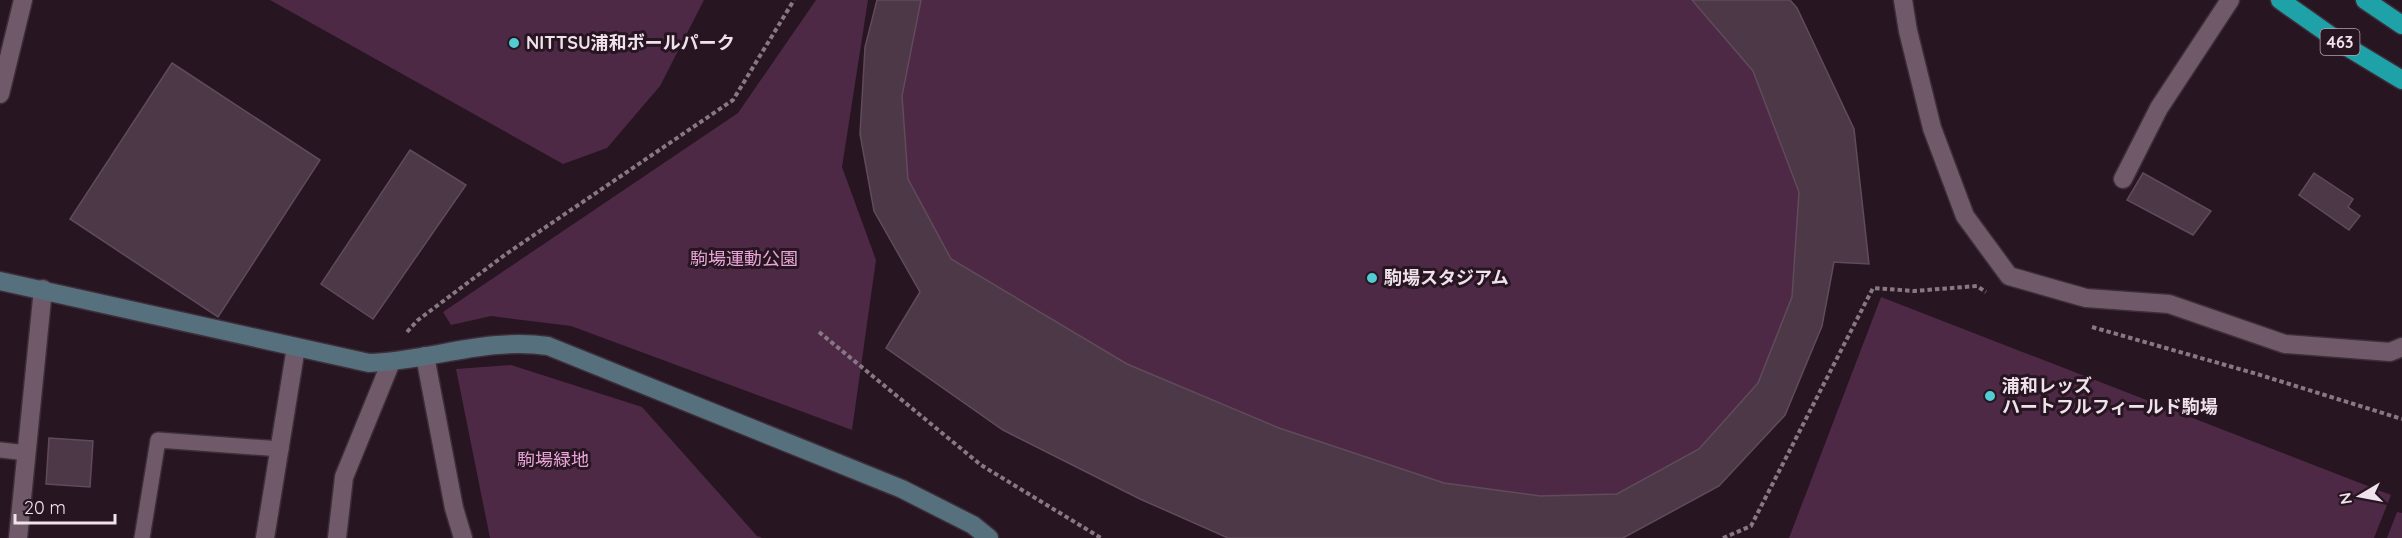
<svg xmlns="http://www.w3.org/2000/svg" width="2402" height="538" viewBox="0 0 2402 538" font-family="Quicksand,'Noto Sans JP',sans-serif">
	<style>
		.green { fill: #4d2945 }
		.building { fill: #4c3846; stroke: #604b5a; stroke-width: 1.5 }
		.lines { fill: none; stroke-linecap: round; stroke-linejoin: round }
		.lane-casing { stroke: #3c2f39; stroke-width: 18 }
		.street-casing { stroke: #3c2f39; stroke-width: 21 }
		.secondary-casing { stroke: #3c2f39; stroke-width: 21 }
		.highway-casing { stroke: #3c2f39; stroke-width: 21 }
		.path { stroke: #877883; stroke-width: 4; stroke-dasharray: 4.5 3; stroke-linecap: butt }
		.lane { stroke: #705a6a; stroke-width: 15 }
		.street { stroke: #705a6a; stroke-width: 18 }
		.secondary { stroke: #57707d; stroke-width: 18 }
		.highway { stroke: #1ea2a8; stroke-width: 18 }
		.poi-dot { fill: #51ccd2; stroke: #271522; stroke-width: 2 }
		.labels { text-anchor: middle; stroke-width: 6; stroke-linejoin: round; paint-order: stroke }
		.shield { fill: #271522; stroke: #b3a4af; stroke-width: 1.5 }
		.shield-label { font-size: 16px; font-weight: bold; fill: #efe2eb }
		.poi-label { font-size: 18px; font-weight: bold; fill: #efe2eb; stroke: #271522; text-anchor: start }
		.park-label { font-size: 18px; fill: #e9a5d7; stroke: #271522 }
	</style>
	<rect width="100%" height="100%" fill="#271522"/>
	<path class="green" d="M270,0H704L660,86L607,148L563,164Z
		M816,0H868L842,167L876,260L852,430L571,326L491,316L451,325L443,312L738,113Z
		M877,0H1790L1797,8L1854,129L1869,264L1834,263L1822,326L1785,415L1719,486L1623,538H1228L1140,499L1003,430L886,348L920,292L874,211L860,134L865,47Z
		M1881,297L2391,495L2374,538H1789Z
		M511,365L642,407L757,536L763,538H490L456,369Z
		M2397,512L2402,513V538H2387Z"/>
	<path class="building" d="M877,0H921L902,96L908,179L951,259L1127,364L1279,428L1444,483L1540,496L1617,494L1699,449L1758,383L1792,297L1799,192L1753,71L1692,0H1790L1797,8L1854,129L1869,264L1834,262L1822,326L1785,415L1719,486L1623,538H1228L1140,499L1003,430L886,348L920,292L874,211L860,134L865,47Z
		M172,63L320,160L218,317L70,219Z
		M410,150L466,185L373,319L321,284Z
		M2143,173L2211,211L2193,235L2127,200Z
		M2314,173L2353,199L2348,207L2360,216L2349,230L2299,195Z
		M49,438L93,441L90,487L46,484Z"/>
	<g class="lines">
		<defs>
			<path id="lane" d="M0,450L27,453
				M142,538L158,440L281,449"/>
			<path id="street" d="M1903,0L1908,31L1932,128L1965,216L2009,276L2086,298L2169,304L2285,344L2390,352L2402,347
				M0,94L23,0
				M2123,179L2159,108L2230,0
				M425,356L454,508L463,538
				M18,538L43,289
				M265,538L296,347
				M337,538L344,477L391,362"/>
			<path id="secondary" d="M0,281L369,363C430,361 486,337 548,346L902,489L973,525L989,538"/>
			<path id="highway" d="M2280,0L2344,45L2402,80
				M2365,0L2402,25"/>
		</defs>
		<use href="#lane" class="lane-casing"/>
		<use href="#street" class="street-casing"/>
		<use href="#secondary" class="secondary-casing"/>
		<use href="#highway" class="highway-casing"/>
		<path class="path" d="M2092,327L2257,374L2402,419
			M407,332L418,320L506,254L733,100L794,0
			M819,332L981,465L1101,538
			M1723,538L1751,526L1873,288L1914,291L1977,286L1986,292"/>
		<use href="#lane" class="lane"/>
		<use href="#street" class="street"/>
		<use href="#secondary" class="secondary"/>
		<use href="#highway" class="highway"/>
	</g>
	<g class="poi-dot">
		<circle cx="514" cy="43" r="6"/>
		<circle cx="1372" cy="278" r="6"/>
		<circle cx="1990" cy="396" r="6"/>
	</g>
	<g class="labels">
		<rect class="shield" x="2320.5" y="29" width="39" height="26" rx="4.5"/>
		<g class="shield-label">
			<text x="2340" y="48">463</text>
		</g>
		<g class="poi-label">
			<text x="526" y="49">NITTSU浦和ボールパーク</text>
			<text x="1384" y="284">駒場スタジアム</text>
			<text x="2002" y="392">浦和レッズ<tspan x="2002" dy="21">ハートフルフィールド駒場</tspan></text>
		</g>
		<g class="park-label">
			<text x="744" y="265">駒場運動公園</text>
			<text x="553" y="466">駒場緑地</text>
		</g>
	</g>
	<g transform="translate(2360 496) rotate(260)" stroke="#271522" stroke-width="4.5" paint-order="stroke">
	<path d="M0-4.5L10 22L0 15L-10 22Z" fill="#efe2eb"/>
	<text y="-9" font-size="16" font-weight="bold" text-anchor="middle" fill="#efe2eb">N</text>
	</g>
	<path d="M15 514v9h100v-9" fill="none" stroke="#efe2eb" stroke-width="3"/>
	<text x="24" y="514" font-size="18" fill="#efe2eb" stroke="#271522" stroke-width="4.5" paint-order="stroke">20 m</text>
</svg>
